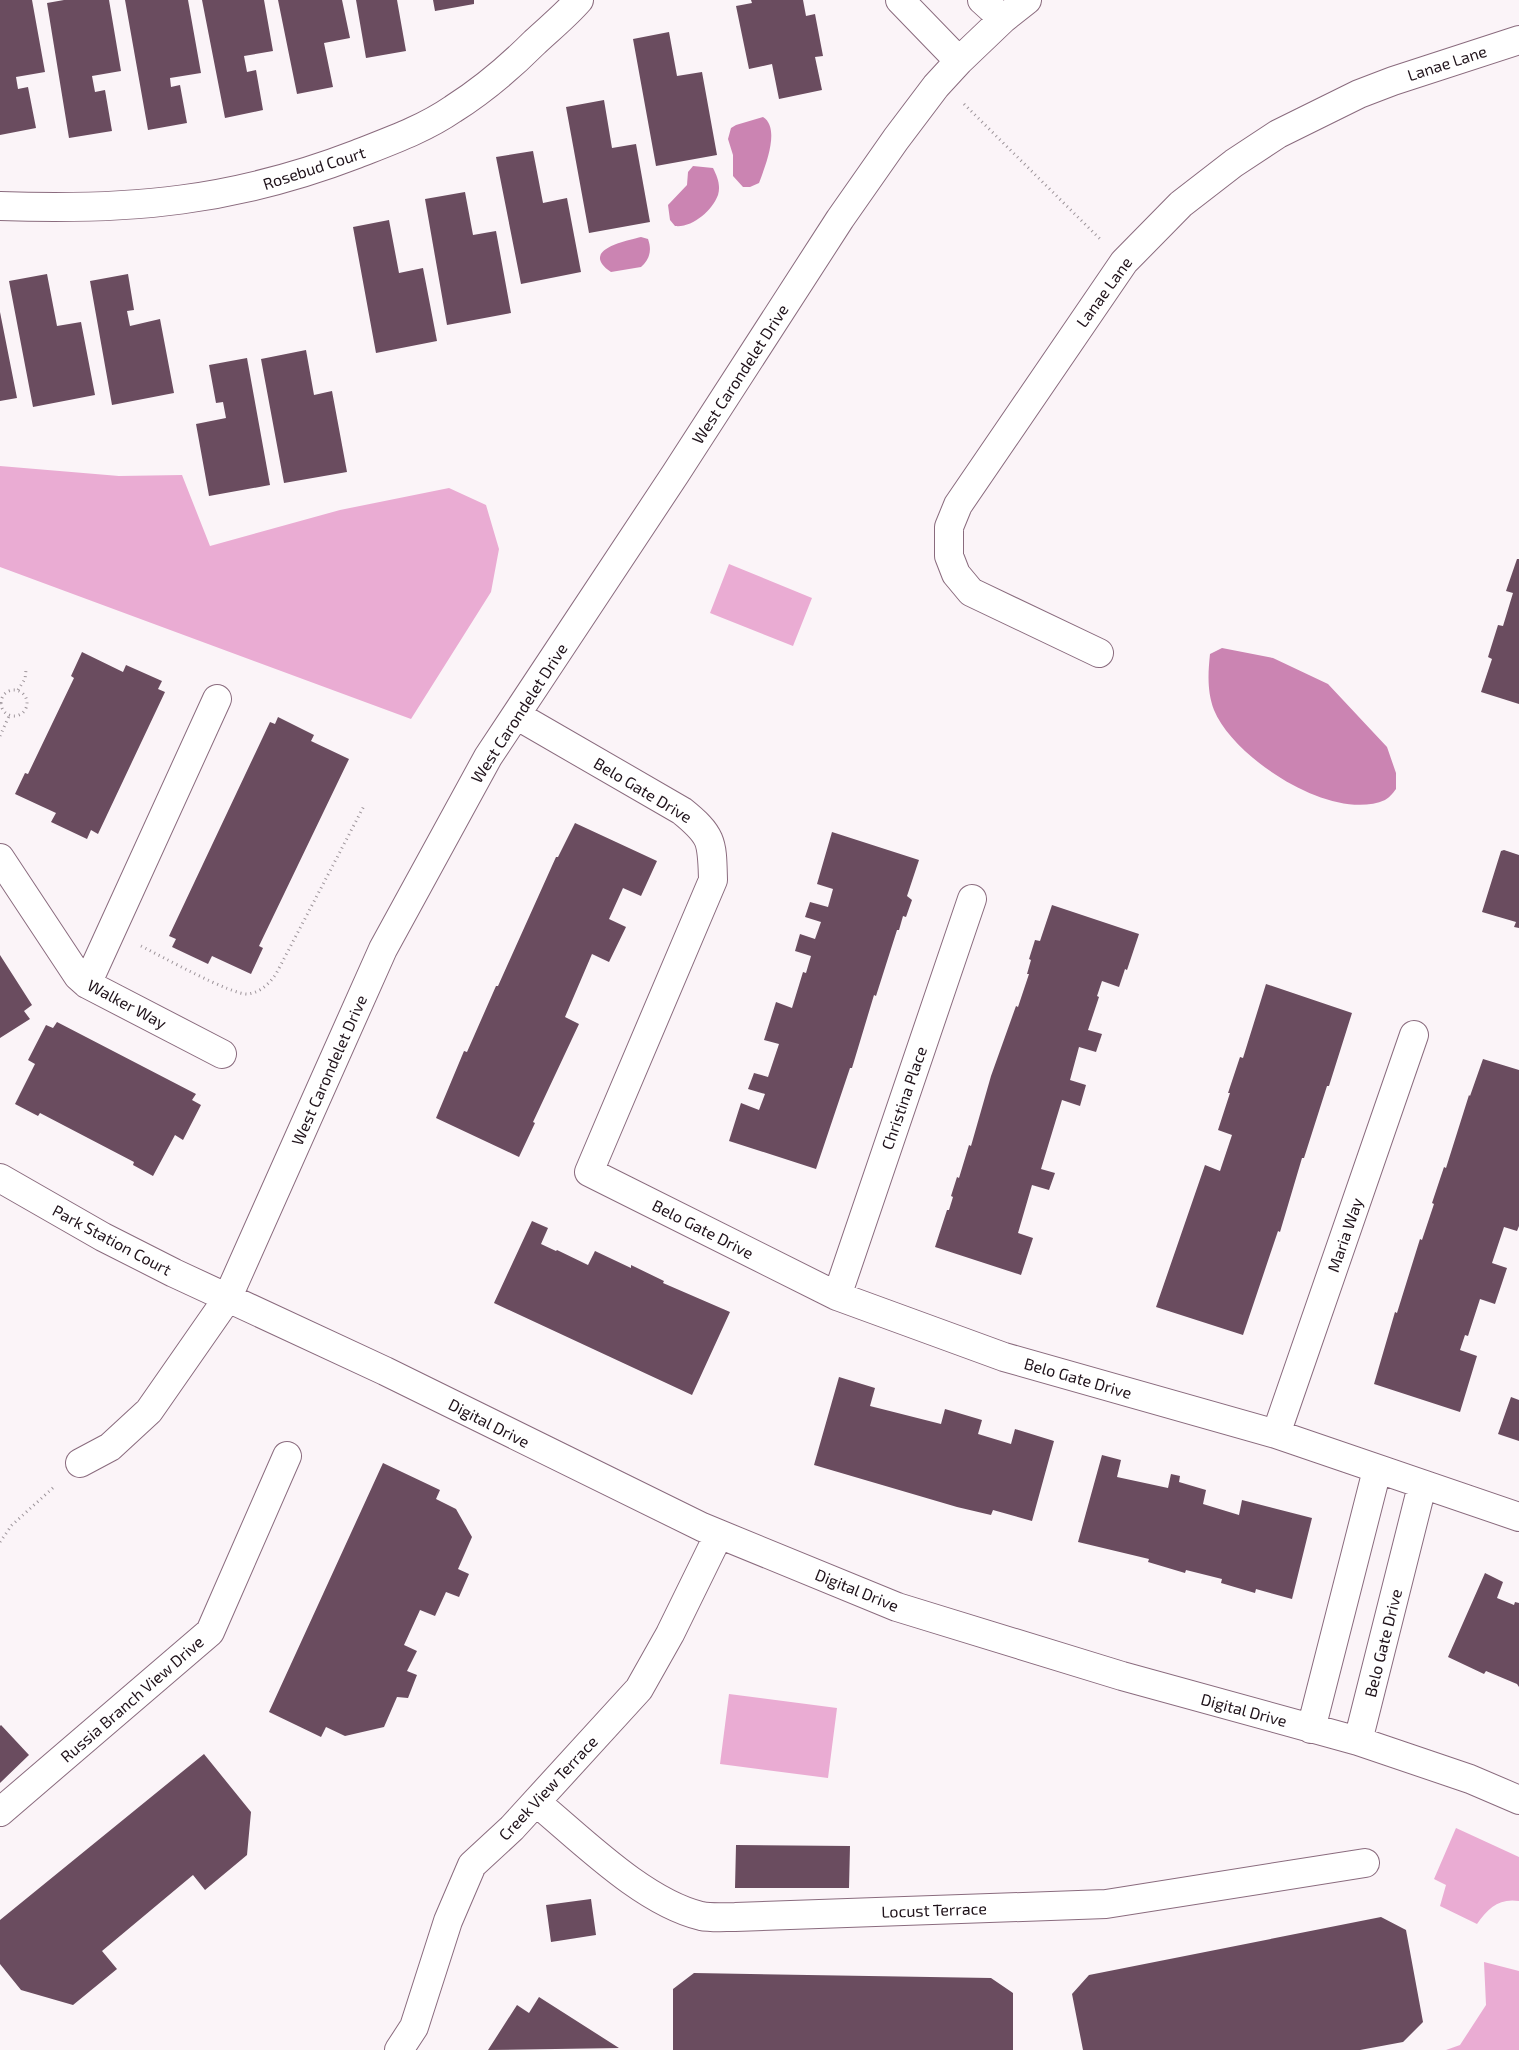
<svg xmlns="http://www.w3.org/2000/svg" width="1519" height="2050" viewBox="0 0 1519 2050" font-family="'Exo 2',sans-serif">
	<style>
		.green { fill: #eaacd3 }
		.water { fill: #cb84b2 }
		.building { fill: #6a4c5f }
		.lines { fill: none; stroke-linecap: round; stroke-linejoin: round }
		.minor-casing { stroke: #8a6b7e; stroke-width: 30 }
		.path { stroke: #9d949a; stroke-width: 3; stroke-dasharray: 1 4; stroke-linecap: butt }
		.minor { stroke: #fff; stroke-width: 28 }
		.labels { text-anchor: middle; stroke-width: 5; stroke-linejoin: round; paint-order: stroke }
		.street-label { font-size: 16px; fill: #1f121a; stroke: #fff }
	</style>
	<rect width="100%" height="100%" fill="#fbf4f8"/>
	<path class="green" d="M0,466L119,476L182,475L210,546L340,510L449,488L486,505L499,549L491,592L411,719L0,567Z
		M729,564L812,598L793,646L710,613Z
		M729,1694L837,1708L828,1778L720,1764Z
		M1456,1828L1519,1857V1901C1499,1898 1488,1908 1477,1924L1440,1906L1446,1885L1434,1879Z
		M1484,1962L1519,1971V2050H1446L1460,2045L1486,2005Z"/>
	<path class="water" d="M763,117C781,128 765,167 759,183L750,187H743L733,176V155L728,139L731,128L736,125Z
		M693,166L713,168C717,176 721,185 718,195C712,211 692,228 675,226L670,220L668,205L687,185L688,172Z
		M641,237L648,239C652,250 650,259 641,267L611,272C579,250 625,241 641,237Z
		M1222,648L1273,658L1328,684L1387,747L1396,773V789C1393,793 1389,798 1385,800C1333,823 1234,759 1214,710C1207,691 1208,674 1210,654Z"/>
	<path class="building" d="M0,0H32L45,72L16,77L18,89L28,87L36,128L0,135Z
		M64,0H109L121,71L92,76L95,92L105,90L112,131L69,138L47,3Z
		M125,0H188L201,73L170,78L171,87L180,85L187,123L148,130Z
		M202,0H264L273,51L244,56L247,72L256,70L263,110L225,118Z
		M278,0H342L350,38L324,43L333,87L297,94Z
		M356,0H397L406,51L366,58Z
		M433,0H474V4L435,11Z
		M751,0H803L806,16L815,14L823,56L815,57L822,90L779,99L772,64L749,69L736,6L752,3Z
		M669,32L677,76L702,72L717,155L656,166L633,39Z
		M604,100L612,148L636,144L650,222L589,233L566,107Z
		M533,151L543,203L567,198L581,272L521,284L496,157Z
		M465,192L473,235L496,231L511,313L447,325L425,199Z
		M389,220L399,273L423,268L437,341L376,353L353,227Z
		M47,274L57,326L81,322L95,395L33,407L9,281Z
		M128,274L134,310L127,311L130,326L160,319L174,393L112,405L90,281Z
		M0,312L17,398L0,401Z
		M306,350L314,395L332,391L347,472L284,483L261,359Z
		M247,358L270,485L209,496L196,424L226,418L223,402L216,403L209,365Z
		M1517,559H1519V704L1481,692L1492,659L1488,657L1498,625L1503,626L1513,593L1506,591Z
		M82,652L123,672L126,665L162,681L158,689L165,692L98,834L91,830L87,839L51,822L56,813L15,794L25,773L28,774L74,678L71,676Z
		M278,717L314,735L311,741L349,759L259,946L263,948L251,974L212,956L208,964L172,947L176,939L169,936L270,722L275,724Z
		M575,823L657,861L641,896L623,888L609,919L626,927L609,962L592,954L565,1017L579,1024L533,1122L535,1123L519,1157L436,1118L464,1051L467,1052L496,986H498L556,857H558Z
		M832,832L919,860L907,896L912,900L906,917L903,916L899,930H897L876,996L874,995L852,1068H850L816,1169L729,1141L741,1103L759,1110L765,1094L748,1089L754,1073L768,1077L779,1044L764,1040L776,1002L792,1008L803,972L806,973L811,956L795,951L800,934L815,939L821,922L805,917L810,902L828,907L833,889L817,884Z
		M1504,850L1519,855V928L1514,927L1516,922L1482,912L1501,851Z
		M1052,905L1139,934L1127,970L1125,969L1119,987L1102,981L1097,996L1099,997L1088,1030L1102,1034L1096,1052L1079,1047L1070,1080L1086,1085L1080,1106L1062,1100L1041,1169L1055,1173L1049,1190L1032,1185L1018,1233L1033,1238L1021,1275L935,1247L947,1210H949L953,1197L951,1196L957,1177L959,1178L969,1145L971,1146L991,1076L1016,1006L1018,1007L1029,974H1027L1031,960L1029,959L1035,940L1040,941Z
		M0,955L32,1005L24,1011L30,1019L0,1038Z
		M1266,984L1352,1013L1329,1086H1327L1304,1158H1302L1280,1232L1278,1231L1243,1335L1156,1307L1205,1165L1220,1171L1232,1135L1218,1130L1230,1093H1228L1240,1057L1243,1058Z
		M57,1022L196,1094L192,1100L201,1105L183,1140L175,1135L153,1176L133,1165L134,1162L40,1113L38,1116L15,1104L35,1064L28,1060L46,1025L53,1028Z
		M1483,1059L1519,1070V1226L1517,1231L1504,1227L1492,1263L1507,1268L1495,1304L1480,1299L1468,1336L1465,1335L1460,1350L1477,1356L1460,1412L1374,1384L1395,1312L1397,1313L1420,1239L1422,1240L1434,1204L1432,1203L1444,1167L1446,1168L1469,1095L1470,1096Z
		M532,1221L548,1228L541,1244L556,1251L557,1250L588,1265L595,1251L631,1268V1265L664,1281L663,1283L730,1312L692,1395L494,1303Z
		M839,1377L875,1388L870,1406L941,1424L945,1409L982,1420L978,1434L1011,1444L1015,1429L1054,1441L1032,1521L993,1510L991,1515L957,1507L814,1465Z
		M1511,1397L1519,1400V1441L1498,1434Z
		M1102,1455L1121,1460L1117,1477L1168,1488L1171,1474L1180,1476L1179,1482L1206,1490L1203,1504L1239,1515L1242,1500L1312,1518L1292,1599L1256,1589L1255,1593L1221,1583L1222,1579L1186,1570L1185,1573L1148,1562L1149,1559L1078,1542Z
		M383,1463L440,1490L436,1499L456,1509L472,1537L458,1569L469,1574L459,1597L446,1592L435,1616L420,1610L404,1645L417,1651L407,1671L417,1675L408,1698L397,1697L384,1727L345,1736L326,1727L321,1737L269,1712Z
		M1485,1573L1503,1582L1497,1598L1514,1605L1515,1602L1519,1603V1687L1517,1684L1486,1671L1484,1674L1448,1657Z
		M1,1725L29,1755L0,1783V1726Z
		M204,1754L251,1812L247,1855L205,1890L193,1875L102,1951L117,1969L73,2005L21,1990L0,1964V1920Z
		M736,1845L850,1846L849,1888H735Z
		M591,1899L596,1935L551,1942L546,1905Z
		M1381,1917L1406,1930L1423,2022L1403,2042L1360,2050H1083L1072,1994L1089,1975Z
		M694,1973L991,1978L1013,1993V2050H673V1989Z
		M539,1997L619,2048L488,2050L517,2005L529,2013Z"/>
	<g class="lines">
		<defs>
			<path id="minor" d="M900,0L959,61
				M982,0L1003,19
				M0,206C130,211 235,201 357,154C390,141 424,129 453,109C483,90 510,67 535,42C550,28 566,15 579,0
				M1099,653L971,592L956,574L949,556V527L958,505L1124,262L1181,204L1234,163L1278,134L1359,94L1393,81L1519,40
				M516,715L682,811C713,836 712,842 713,880L589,1172L837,1296L1004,1357L1276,1434L1519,1517
				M0,858L78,976L87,984L222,1054
				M87,984L217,699
				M0,1178L103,1237L174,1273L385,1371L702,1527L897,1607L1122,1676L1358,1741L1470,1779L1519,1800
				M837,1296L972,899
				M1276,1434L1414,1035
				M80,1463L110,1447L149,1411L227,1299L383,949L488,757L676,473L840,219L896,139L936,86L959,61L1003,19L1027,0
				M1311,1729L1377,1470
				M1358,1741L1422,1486
				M536,1802C582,1840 643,1902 701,1916C711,1918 724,1917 735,1917L1106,1904L1365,1863
				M0,1812L210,1632L287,1456
				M399,2050L414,2027L448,1921L472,1865L512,1828L639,1689L670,1634L719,1534"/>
		</defs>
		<use href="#minor" class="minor-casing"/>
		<path class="path" d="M964,104L1100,239
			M18,690L25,679L26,670
			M1 703a13 13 0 1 1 26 0a13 13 0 1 1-26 0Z
			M0,736L9,716
			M141,946C161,956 231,995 248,994C261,992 269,984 276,974L365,804
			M0,1542L12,1525L55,1486"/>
		<use href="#minor" class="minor"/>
	</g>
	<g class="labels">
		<g class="street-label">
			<text transform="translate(1447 63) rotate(-18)" y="6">Lanae Lane</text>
			<text transform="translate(314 168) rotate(-18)" y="6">Rosebud Court</text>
			<text transform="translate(1104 292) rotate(-54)" y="6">Lanae Lane</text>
			<text transform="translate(740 374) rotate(-57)" y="6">West Carondelet Drive</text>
			<text transform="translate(519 713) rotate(-57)" y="6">West Carondelet Drive</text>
			<text transform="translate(643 790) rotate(31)" y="6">Belo Gate Drive</text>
			<text transform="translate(127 1004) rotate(28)" y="6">Walker Way</text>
			<text transform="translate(329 1070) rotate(-66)" y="6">West Carondelet Drive</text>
			<text transform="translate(904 1098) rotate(-71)" y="6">Christina Place</text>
			<text transform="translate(703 1229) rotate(27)" y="6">Belo Gate Drive</text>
			<text transform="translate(1345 1235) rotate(-71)" y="6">Maria Way</text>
			<text transform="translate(112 1240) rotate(28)" y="6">Park Station Court</text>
			<text transform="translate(1078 1378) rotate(16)" y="6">Belo Gate Drive</text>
			<text transform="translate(489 1423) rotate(27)" y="6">Digital Drive</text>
			<text transform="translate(857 1590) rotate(22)" y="6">Digital Drive</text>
			<text transform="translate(1383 1643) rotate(-76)" y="6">Belo Gate Drive</text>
			<text transform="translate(132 1699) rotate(-41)" y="6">Russia Branch View Drive</text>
			<text transform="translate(1244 1710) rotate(15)" y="6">Digital Drive</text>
			<text transform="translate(548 1788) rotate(-47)" y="6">Creek View Terrace</text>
			<text transform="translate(934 1910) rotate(-2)" y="6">Locust Terrace</text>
		</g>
	</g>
</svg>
